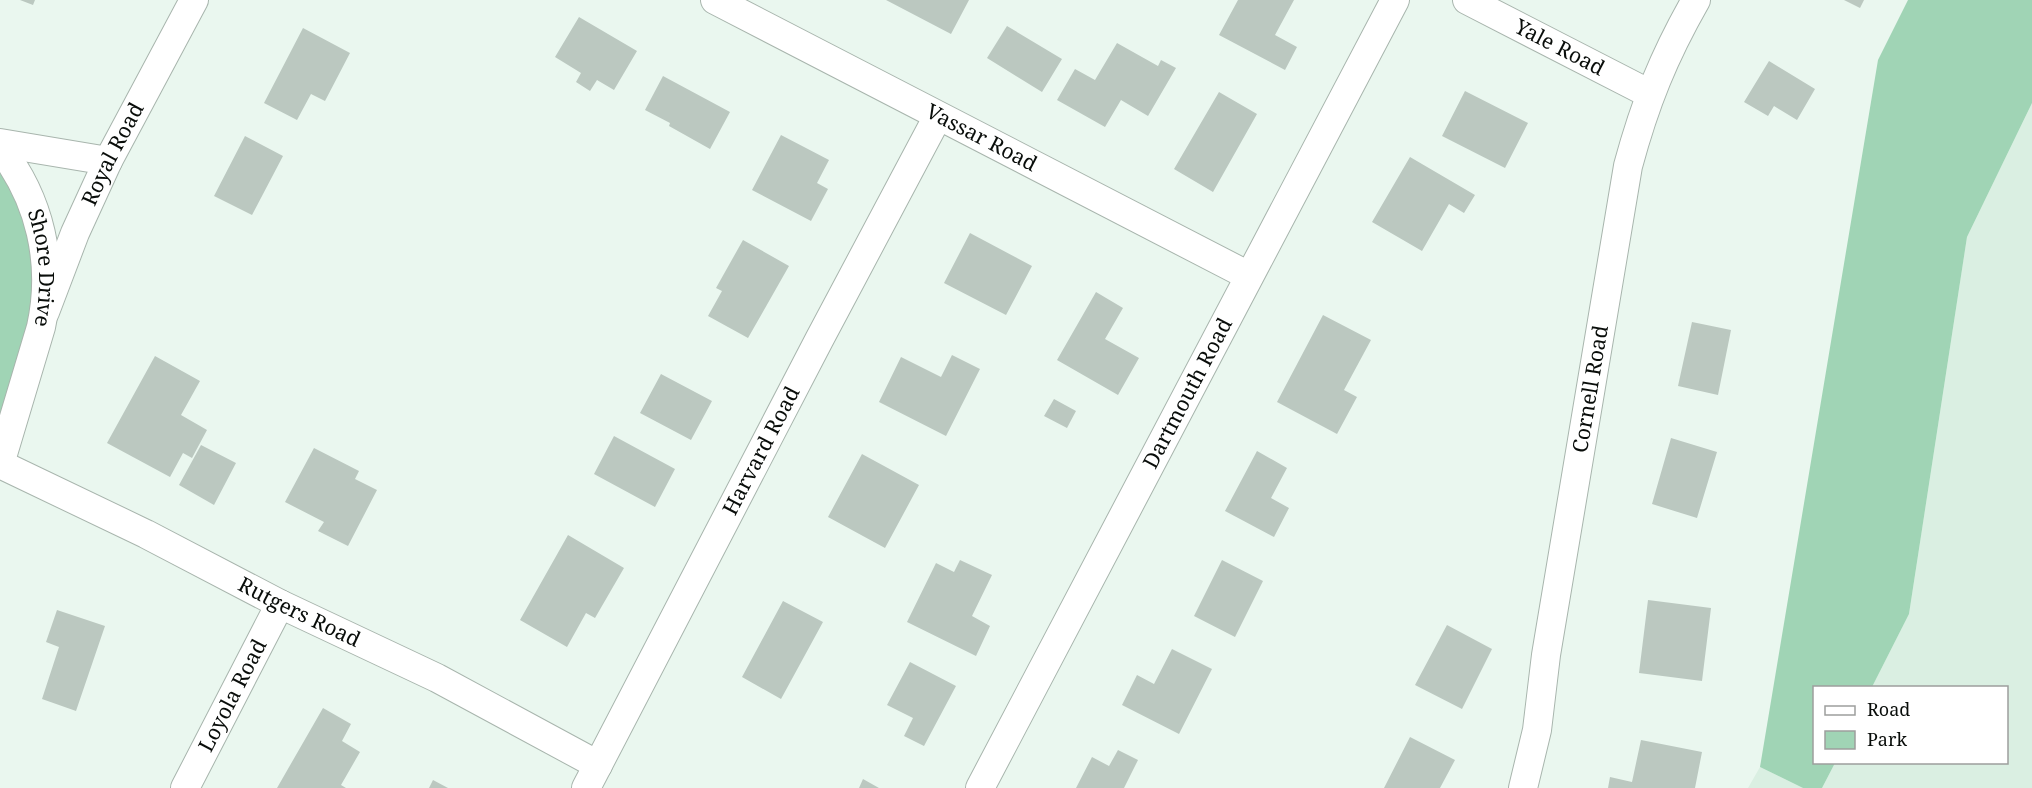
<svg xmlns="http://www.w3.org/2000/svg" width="2032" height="788" viewBox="0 0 2032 788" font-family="'Noto Serif',serif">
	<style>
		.built { fill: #daefe2 }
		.green { fill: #a0d4b5 }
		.building { fill: #bbc8c0 }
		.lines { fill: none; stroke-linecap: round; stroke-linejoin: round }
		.street-casing { stroke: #a8b5ad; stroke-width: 30 }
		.street { stroke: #fff; stroke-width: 28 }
		.labels { text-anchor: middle; stroke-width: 5; stroke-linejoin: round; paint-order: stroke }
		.street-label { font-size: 21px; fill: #090d0a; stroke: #fff }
	</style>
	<rect width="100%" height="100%" fill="#eaf7ef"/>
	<path class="built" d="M2032,103V788H1822L1835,763L2006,762V688L1872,687L1909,614L1967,237Z
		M1760,767L1803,788H1748Z"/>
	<path class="green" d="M1908,0H2032V103L1967,237L1909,614L1872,687L1814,688V762L1835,763L1822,788H1803L1760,767L1878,60Z
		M0,156L51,263L0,426Z"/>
	<path class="building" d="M20,0H35L33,5Z
		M886,0H969L951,34Z
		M1238,0H1294L1275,35L1297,47L1285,70L1219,35Z
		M1844,0H1864L1860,8Z
		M579,17L637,51L614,90L597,80L590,91L576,82L581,73L555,57Z
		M1007,26L1062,59L1042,92L987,58Z
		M303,28L350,53L325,101L311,94L297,120L264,103Z
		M1117,43L1158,66L1161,60L1176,68L1148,116L1121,100L1105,127L1057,100L1075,69L1095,80Z
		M1769,61L1815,89L1797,120L1774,106L1768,116L1744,102Z
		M663,76L730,112L710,149L669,126L670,123L645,110Z
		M1465,91L1528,123L1505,168L1442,136Z
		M1219,92L1257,114L1213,192L1174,169Z
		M781,135L829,160L817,183L828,189L811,221L752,190Z
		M245,136L283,156L252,215L214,196Z
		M1410,157L1475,195L1464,213L1449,204L1422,251L1372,222Z
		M970,233L1032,266L1006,315L944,283Z
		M743,240L789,266L748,338L708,316L722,291L716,288Z
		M1096,292L1123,308L1105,339L1139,358L1118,395L1057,360Z
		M1323,315L1371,340L1344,390L1357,397L1337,434L1277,402Z
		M1692,322L1731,330L1718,395L1678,386Z
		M952,355L980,369L946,436L879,402L901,357L941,377Z
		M155,356L200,381L181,415L207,430L192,458L183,453L170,477L107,443Z
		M661,374L712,401L691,440L640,413Z
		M1054,399L1076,411L1067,428L1044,416Z
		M614,436L675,469L655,507L594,474Z
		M1671,438L1717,452L1697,518L1652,504Z
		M201,445L236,463L214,505L179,485Z
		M314,448L359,471L355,479L377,490L348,546L318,531L324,522L285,502Z
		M1257,451L1287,468L1271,498L1289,508L1274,537L1225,511Z
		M862,454L919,485L885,548L828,517Z
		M568,535L624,568L595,618L586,613L567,647L520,620Z
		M960,560L992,575L972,616L990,626L976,656L907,622L936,563L954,572Z
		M1222,560L1263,581L1235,637L1194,616Z
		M1648,600L1711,608L1702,681L1639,673Z
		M783,601L823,622L781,699L742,677Z
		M57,610L105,626L76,711L42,699L59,647L46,642Z
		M1447,625L1492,649L1462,709L1415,685Z
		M1172,649L1212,669L1179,734L1122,705L1137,675L1154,684Z
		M910,662L956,686L924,746L904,736L913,718L887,705Z
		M323,708L351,724L342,741L360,752L341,785L346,788H277Z
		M1410,737L1455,760L1440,788H1384Z
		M1641,740L1702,752L1695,788H1608L1610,777L1632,782Z
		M1118,750L1138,760L1124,788H1076L1092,757L1109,766Z
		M863,779L879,788H859Z
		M433,780L448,788H429Z"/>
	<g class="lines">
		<defs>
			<g id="street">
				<path id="s1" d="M715,0L1249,276"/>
				<path id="s2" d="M1467,0L1650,94"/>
				<path d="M0,143L108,161"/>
				<path id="s3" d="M0,148C40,199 55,263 41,327L0,464"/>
				<path id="s4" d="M45,312L75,233L108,161L194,0"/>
				<path id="s5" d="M0,464L146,534L280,604L437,678L598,765"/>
				<path id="s6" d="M185,788L280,604"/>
				<path id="s7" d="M586,788L819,340L938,116"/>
				<path id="s8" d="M980,788L1395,0"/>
				<path id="s9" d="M1523,788L1537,730L1546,655L1628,166C1645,103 1664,56 1696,0"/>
			</g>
		</defs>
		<use href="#street" class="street-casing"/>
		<use href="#street" class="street"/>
	</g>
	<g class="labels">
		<g class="street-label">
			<text dy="7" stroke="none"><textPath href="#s2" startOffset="104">Yale Road</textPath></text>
			<text dy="7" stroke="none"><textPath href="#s1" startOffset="300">Vassar Road</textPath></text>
			<text dy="7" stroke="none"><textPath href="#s4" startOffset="172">Royal Road</textPath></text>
			<text dy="7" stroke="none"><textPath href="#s3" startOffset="130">Shore Drive</textPath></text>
			<text dy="7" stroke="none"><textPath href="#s9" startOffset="405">Cornell Road</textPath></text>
			<text dy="7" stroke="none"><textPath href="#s8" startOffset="446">Dartmouth Road</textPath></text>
			<text dy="7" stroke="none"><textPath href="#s7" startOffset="380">Harvard Road</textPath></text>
			<text dy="7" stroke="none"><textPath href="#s5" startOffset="334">Rutgers Road</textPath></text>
			<text dy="7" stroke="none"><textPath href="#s6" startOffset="104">Loyola Road</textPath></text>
		</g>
	</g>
	<rect x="1813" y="686" width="195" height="78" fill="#ffffff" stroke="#9d9e9d" stroke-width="1.5"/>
	<rect x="1825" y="706" width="30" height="9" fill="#ffffff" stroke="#9d9e9d" stroke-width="1.5"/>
	<text x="1867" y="716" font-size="18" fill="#090d0a">Road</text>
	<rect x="1825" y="731" width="30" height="18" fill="#a0d4b5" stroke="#9d9e9d" stroke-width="1.5"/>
	<text x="1867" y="746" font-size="18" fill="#090d0a">Park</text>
</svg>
